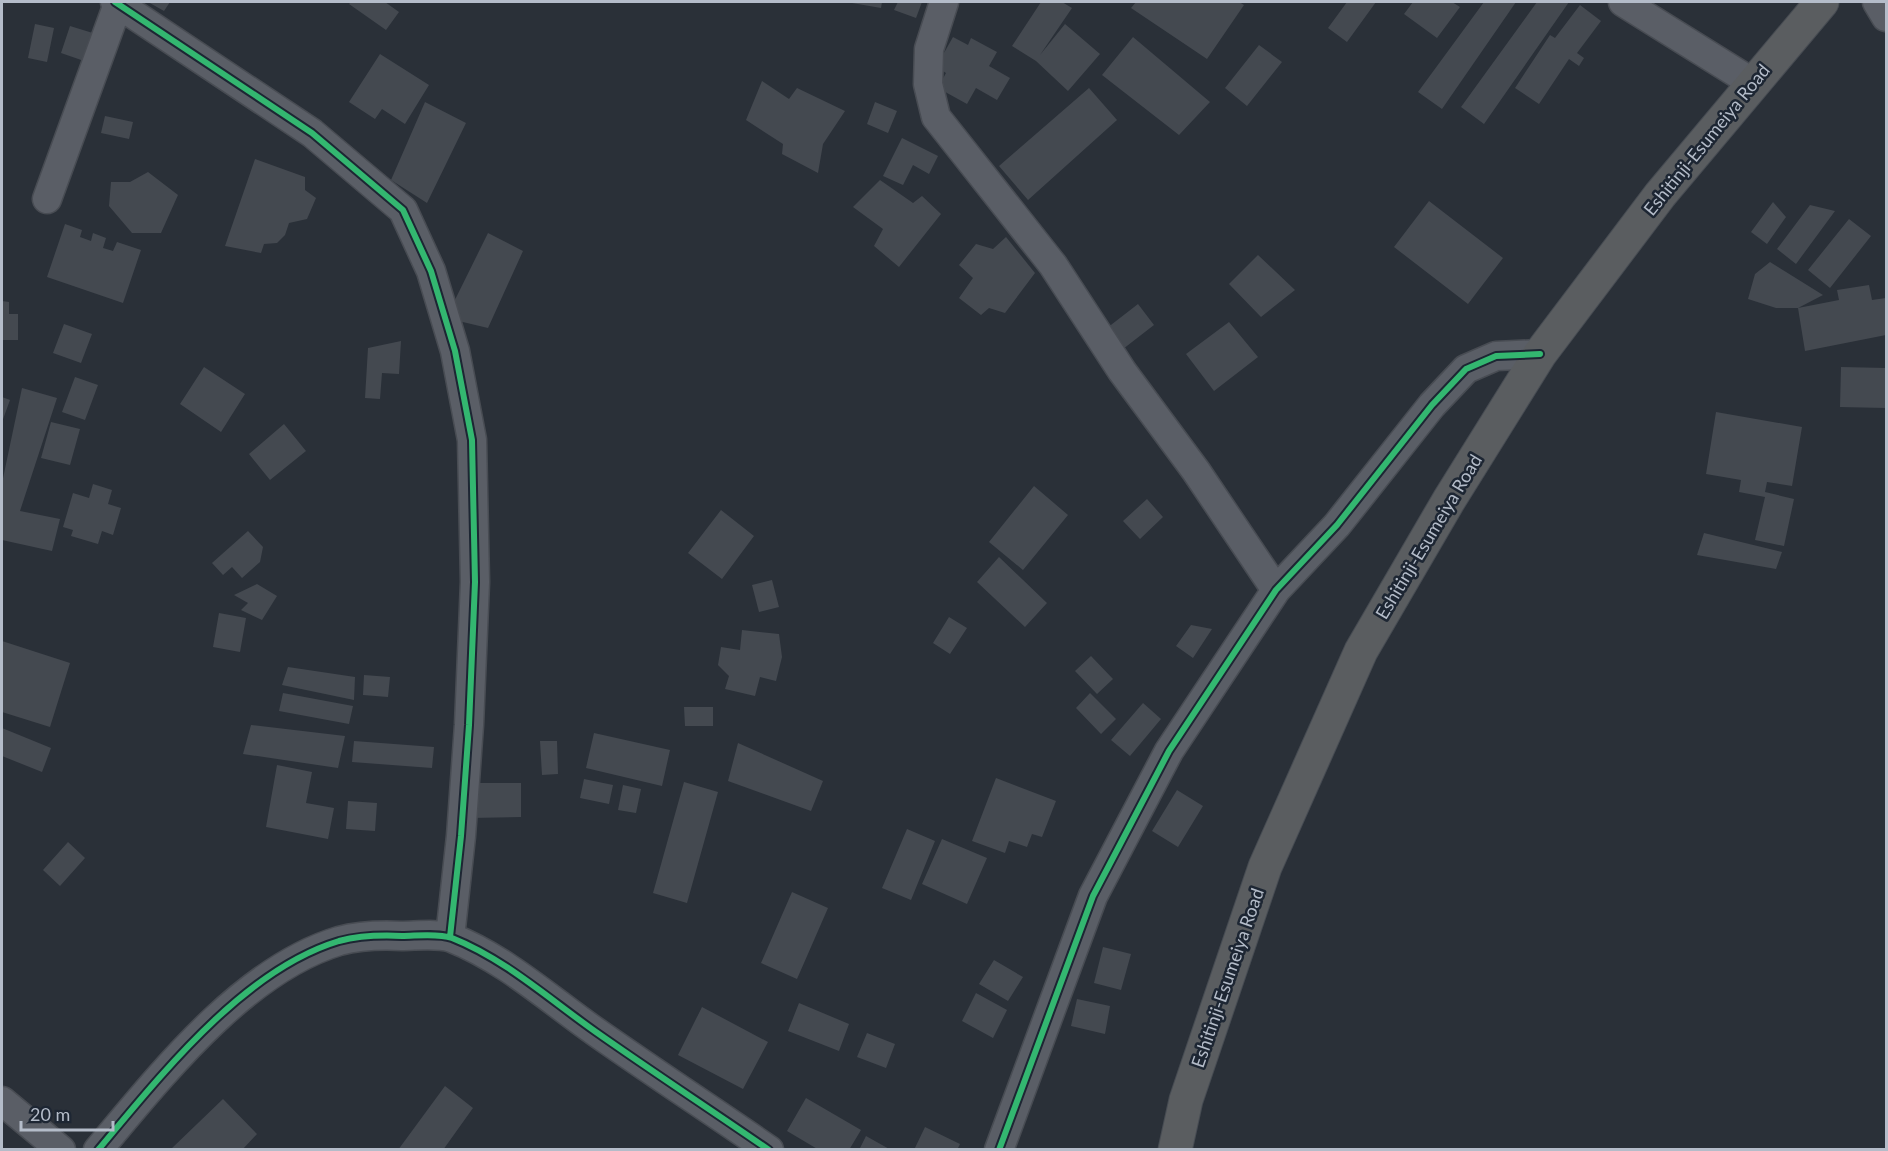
<svg xmlns="http://www.w3.org/2000/svg" width="1888" height="1151" viewBox="0 0 1888 1151" font-family="Lato,sans-serif">
	<style>
		.building { fill: #444950 }
		.lines { fill: none; stroke-linecap: round; stroke-linejoin: round }
		.street-casing { stroke: #484c53; stroke-width: 31 }
		.highway-casing { stroke: #474c53; stroke-width: 35 }
		.street { stroke: #5a5e66; stroke-width: 28 }
		.highway { stroke: #5a5d60; stroke-width: 33 }
		.cycleway-casing { stroke: #1d2633; stroke-width: 10 }
		.cycleway { stroke: #33b770; stroke-width: 6 }
		.labels { text-anchor: middle; stroke-width: 5; stroke-linejoin: round; paint-order: stroke }
		.street-label { font-size: 18px; fill: #b4bcc9; stroke: #1d2633 }
	</style>
	<rect width="100%" height="100%" fill="#2a3038"/>
	<path class="building" d="M148,2H170L164,11Z
		M351,2H385L399,12L386,30L349,4Z
		M898,2H922L916,18L894,10Z
		M1041,2H1062L1072,8L1040,55L1065,24L1100,54L1068,91L1036,61L1012,46Z
		M1136,2H1239L1244,5L1207,59L1131,8Z
		M1347,2H1376L1347,42L1328,28Z
		M1413,2H1452L1460,7L1437,38L1404,14Z
		M1484,2H1516L1442,109L1418,92Z
		M1537,2H1569L1484,124L1461,107Z
		M852,3V2H882L881,8Z
		M1580,5L1601,21L1577,53L1584,58L1579,66L1569,59L1539,104L1515,88L1550,35L1555,38Z
		M35,24L54,28L47,62L28,58Z
		M70,26L96,34L87,62L61,53Z
		M953,37L968,45L971,38L997,52L989,66L1010,78L997,100L976,88L967,104L938,88L946,73L936,67Z
		M1133,37L1210,102L1179,135L1102,75Z
		M1259,45L1282,62L1247,106L1225,88Z
		M380,54L429,85L405,124L382,109L375,119L349,102Z
		M762,81L789,99L797,88L845,111L823,144L818,173L782,154L783,144L746,120Z
		M1089,88L1117,120L1028,200L999,166Z
		M425,102L466,123L427,203L391,180Z
		M875,102L897,111L888,133L867,124Z
		M105,116L133,122L129,139L101,133Z
		M902,138L938,156L929,174L913,165L903,185L883,176Z
		M255,159L305,177V190L316,198L307,219L289,223L285,235L277,243L264,244L261,253L225,246Z
		M148,172L178,195L161,233H132L109,206L111,182H130Z
		M880,180L913,203L922,196L941,214L899,267L874,246L883,229L853,207Z
		M1429,201L1503,258L1468,304L1394,247Z
		M1773,202L1786,217L1767,244L1751,232Z
		M1810,205L1835,211L1796,264L1777,249Z
		M1849,219L1871,236L1830,288L1808,270Z
		M65,224L82,230L80,237L91,241L93,233L106,238L103,248L113,251L117,242L141,250L123,303L47,277Z
		M488,233L523,251L488,328L446,318Z
		M1006,237L1035,273L1005,313L989,308L981,315L959,298L973,278L959,265L976,244L993,249Z
		M1258,255L1295,290L1261,317L1229,284Z
		M1770,262L1823,295L1798,308L1839,300L1837,290L1869,285L1872,300L1886,298V335L1805,351L1798,308H1776L1748,299L1755,274Z
		M2,301L9,302V314H18V340H2Z
		M1138,304L1154,325L1123,349L1107,328Z
		M1229,322L1258,357L1214,391L1186,354Z
		M64,324L92,334L81,363L53,353Z
		M401,341L399,374L382,373L380,399L365,398L368,348Z
		M204,367L245,394L221,432L180,404Z
		M1841,367L1886,368V408L1840,407Z
		M75,377L98,385L85,420L62,412Z
		M22,388L57,398L20,511L60,519L52,551L2,540V483Z
		M2,397L10,400L2,422Z
		M1716,412L1802,427L1792,486L1767,482L1765,492L1794,499L1784,546L1755,540L1765,497L1739,492L1741,480L1706,474Z
		M51,422L80,429L70,465L41,458Z
		M284,424L306,451L270,480L249,454Z
		M93,484L112,490L108,504L121,508L113,535L102,531L98,544L71,536L73,530L63,527L73,493L89,498Z
		M1034,486L1068,515L1023,570L989,542Z
		M1147,499L1163,517L1140,539L1123,521Z
		M721,510L754,536L722,579L688,553Z
		M248,531L263,547L260,562L242,578L232,567L223,575L212,563Z
		M1704,533L1782,552L1776,569L1697,555Z
		M999,557L1047,603L1025,627L977,582Z
		M772,580L779,607L759,612L752,585Z
		M257,584L277,596L262,620L241,610L248,603L234,595Z
		M219,613L246,618L240,652L213,647Z
		M949,617L967,628L950,654L933,643Z
		M1191,625L1212,629L1193,658L1176,646Z
		M742,630L779,634L782,657L776,681L760,677L755,696L725,689L729,676L718,665L721,647L740,650Z
		M2,641L70,663L50,727L2,712Z
		M1091,656L1113,679L1097,694L1075,671Z
		M288,667L355,677L354,700L282,685Z
		M364,675L390,677L388,697L363,695Z
		M283,693L353,706L349,724L279,711Z
		M1090,693L1116,719L1101,734L1076,708Z
		M1143,703L1161,719L1130,756L1111,740Z
		M684,707H713V726H685Z
		M251,725L345,736L338,768L243,754Z
		M2,728L51,748L42,772L2,756Z
		M594,733L670,750L662,786L586,768Z
		M354,741L434,747L432,768L352,762Z
		M540,741H557L558,774L542,775Z
		M738,743L823,781L811,811L728,781Z
		M277,765L312,772L306,803L334,808L328,839L266,827Z
		M996,778L1056,801L1042,837L1032,834L1027,847L1009,841L1005,853L972,841Z
		M584,779L613,785L609,804L580,798Z
		M684,782L718,792L687,903L653,893Z
		M470,783H521V817L470,818Z
		M623,785L641,789L636,813L618,810Z
		M1177,790L1203,806L1178,847L1152,831Z
		M348,801L377,803L375,831L346,829Z
		M907,829L935,841L911,900L882,888Z
		M942,839L987,858L967,904L922,884Z
		M68,842L85,858L60,886L43,870Z
		M792,892L828,908L797,979L761,963Z
		M1103,947L1131,954L1121,990L1094,983Z
		M994,960L1023,977L1008,1001L979,984Z
		M976,993L1007,1010L993,1038L962,1021Z
		M1077,999L1110,1006L1105,1034L1071,1026Z
		M799,1003L849,1024L839,1051L788,1031Z
		M702,1007L768,1042L743,1089L678,1055Z
		M867,1033L895,1044L886,1068L857,1057Z
		M445,1086L473,1108L443,1150H398Z
		M806,1098L861,1130L849,1150H819L787,1131Z
		M223,1099L257,1134L242,1150H170Z
		M925,1127L960,1144L957,1150H914Z
		M866,1136L891,1150H859Z"/>
	<g class="lines">
		<defs>
			<path id="street" d="M115,2L312,133L403,210L431,271L455,351L472,440L475,582L469,725L461,836L450,937
				M944,2L929,49L928,84L936,117L1053,265L1122,371L1196,471L1276,590
				M1623,2L1753,83
				M1877,2L1886,17
				M47,199L118,4
				M2,1101L61,1150
				M98,1150C161,1075 243,970 339,941C358,936 382,935 402,936C416,936 438,933 452,938C505,959 549,999 596,1032C653,1072 711,1110 769,1150
				M999,1150L1093,896L1169,751L1276,590L1337,525L1432,405L1466,369L1496,356L1540,354"/>
			<path id="highway" d="M1175,1150L1186,1100L1265,867L1361,651L1449,500L1540,354L1660,195L1822,2"/>
		</defs>
		<use href="#street" class="street-casing"/>
		<use href="#highway" class="highway-casing"/>
		<use href="#street" class="street"/>
		<use href="#highway" class="highway"/>
		<defs>
			<path id="cycleway" d="M115,2L312,133L403,210L431,271L455,351L472,440L475,582L469,725L461,836L450,937
				M98,1150C161,1075 243,970 339,941C358,936 382,935 402,936C416,936 438,933 452,938C505,959 549,999 596,1032C653,1072 711,1110 769,1150
				M999,1150L1093,896L1169,751L1276,590L1337,525L1432,405L1466,369L1496,356L1540,354"/>
		</defs>
		<use href="#cycleway" class="cycleway-casing"/>
		<use href="#cycleway" class="cycleway"/>
	</g>
	<g class="labels">
		<g class="street-label">
			<text transform="translate(1707 140) rotate(-51)" y="6">Eshitinji-Esumeiya Road</text>
			<text transform="translate(1429 537) rotate(-59)" y="6">Eshitinji-Esumeiya Road</text>
			<text transform="translate(1228 978) rotate(-71)" y="6">Eshitinji-Esumeiya Road</text>
		</g>
	</g>
	<rect width="1888" height="1151" fill="none" stroke="#b4bcc9" stroke-width="6"/>
	<path d="M21 1121v9h92v-9" fill="none" stroke="#b4bcc9" stroke-width="3"/>
	<text x="30" y="1121" font-size="18" fill="#b4bcc9" stroke="#1d2633" stroke-width="4.5" paint-order="stroke">20 m</text>
</svg>
